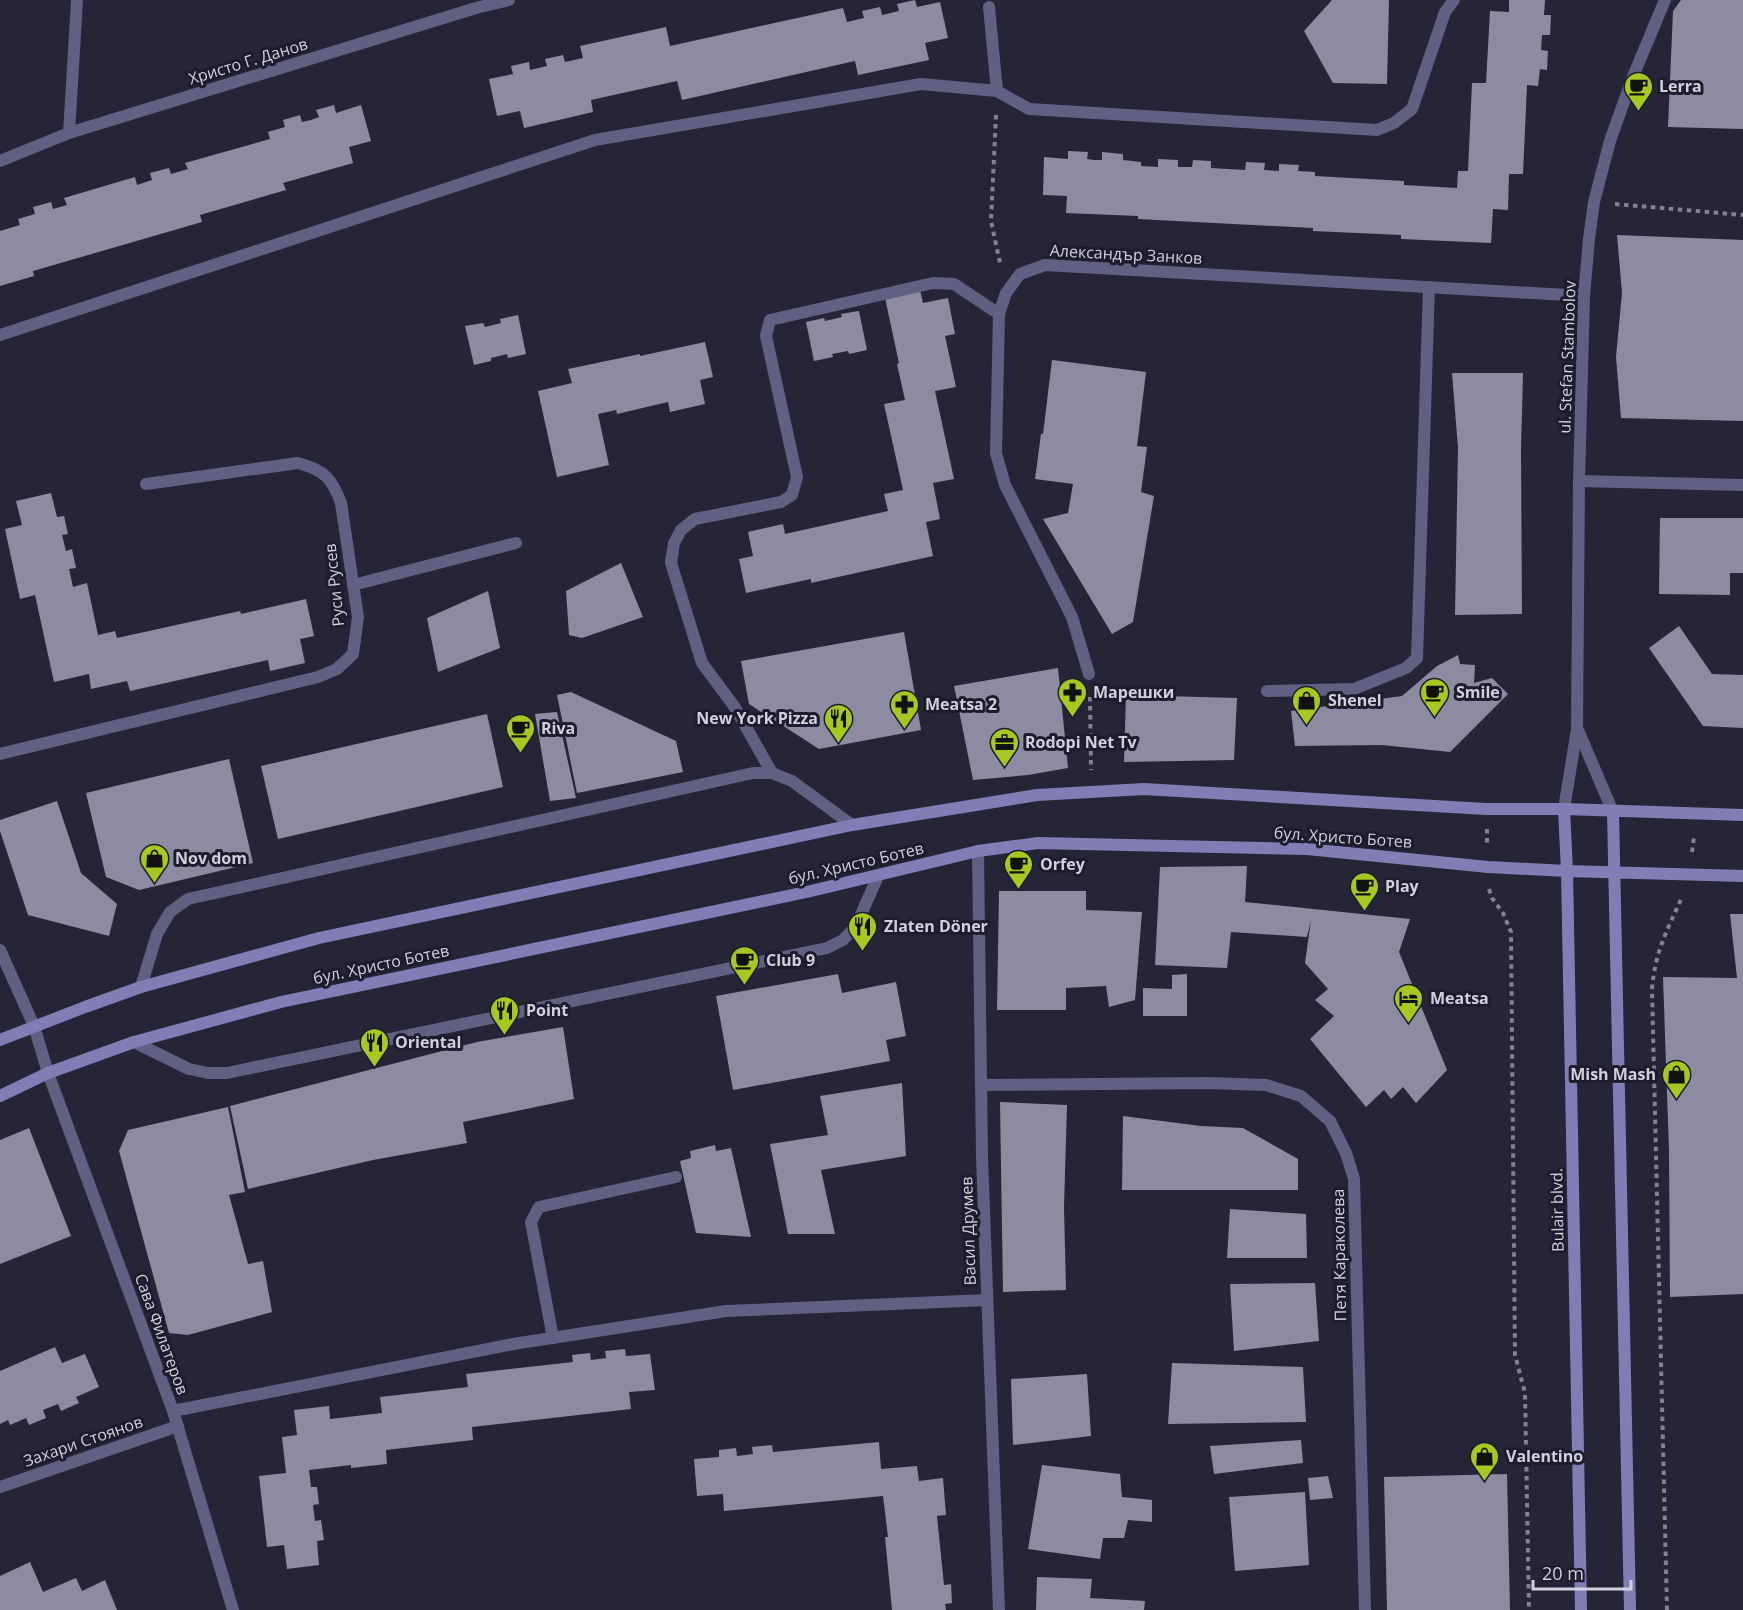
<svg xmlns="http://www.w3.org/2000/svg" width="1743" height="1610" viewBox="0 0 1743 1610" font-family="'Open Sans',sans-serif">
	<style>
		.building { fill: #8c8ba2 }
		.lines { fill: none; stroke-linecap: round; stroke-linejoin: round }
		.path { stroke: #828291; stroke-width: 4; stroke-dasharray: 4.5 4.5; stroke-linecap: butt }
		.lane { stroke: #615f82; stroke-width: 12 }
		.street { stroke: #615f82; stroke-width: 12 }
		.secondary { stroke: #817eb6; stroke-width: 12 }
		.labels { text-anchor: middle; stroke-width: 6; stroke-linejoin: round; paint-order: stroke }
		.street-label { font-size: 16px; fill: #d1d1dd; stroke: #1d1c2d }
		.poi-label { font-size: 16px; font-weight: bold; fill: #d1d1dd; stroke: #1d1c2d; text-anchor: start }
	</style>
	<rect width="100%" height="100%" fill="#262538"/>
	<path class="building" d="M915,0L917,7L940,2L948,38L925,43L929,60L858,75L855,61L682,100L677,81L591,100L593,112L524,128L520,111L497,116L489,79L513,74L511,66L529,62L530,70L547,66L545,59L563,55L565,62L583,58L580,46L666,27L670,46L843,8L847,22L864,18L862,11L880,7L882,15L899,11L897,4Z
		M1332,0H1389L1387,84L1333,83L1304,31Z
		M1509,0H1545L1544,15H1551L1550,35H1542L1541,50L1548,51L1547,70L1540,69L1538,86L1527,85L1523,174H1509L1508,210L1493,209L1491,243L1401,239V235L1313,231V228L1138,219V216L1066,213L1067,196L1043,195L1044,157L1068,159V151L1088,152L1087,159L1094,160H1102V152L1123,154V160L1141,162V166L1158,167V159L1178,160V167H1192L1193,160L1211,161V168L1245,170L1246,162L1265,163L1264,170L1279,171V164L1299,165L1298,171L1315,172V176L1404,181V185L1457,188L1458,171H1468L1472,83H1486L1490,11L1509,12Z
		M1681,0H1743V129L1668,127L1673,11Z
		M334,105L336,113L361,105L371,141L349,147L353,163L283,183L286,190L200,215L202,222L33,271L34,276L0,286V231L20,225L18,219L35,214L33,207L51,202L53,209L67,205L64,198L135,177L137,185L152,180L150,173L169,168L171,174L188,169L185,163L270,139L268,132L285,127L283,120L300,115L302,122L311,120L319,117L316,110Z
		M1617,235L1743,240V421L1621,418L1616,357L1622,293Z
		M920,290L923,303L948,298L955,334L945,336L956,387L935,391L954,479L933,483L940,519L926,522L933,556L811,583V579L746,593L739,559L753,556L748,532L783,524L785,534L888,511L884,494L903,490L884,404L905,400L897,364L899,363L885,298Z
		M859,311L867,350L849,354L848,351L832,354L833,357L814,361L806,322L824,318L825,321L842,317L841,314Z
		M518,315L526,354L508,358L507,354L491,358V361L474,365L465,326L483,323L485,327L501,323L500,319Z
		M705,342L713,377L700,380L705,404L670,412L668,402L617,414L616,410L598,414L609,465L557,477L538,391L572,383L568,369L640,354V356Z
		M1052,360L1146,372L1137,446L1147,447L1141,492L1154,496L1133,622L1112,634L1043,519L1068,513L1073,484L1035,479L1041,434H1043Z
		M1452,373H1523L1521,450L1522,614L1455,615L1458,448Z
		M51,493L57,517L64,516L68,534L62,535L66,551L72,549L76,568L69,569L73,587L87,583L98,635L115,631L117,638L240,611L241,614L306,599L314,636L300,639L305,663L270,671L268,660L130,691L127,681L91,689L89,674L54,682L35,595L20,599L5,529L22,525L16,501Z
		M1660,518H1743V573H1730V595L1659,594Z
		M621,563L643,617L582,638L569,635L566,591Z
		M488,591L500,648L438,672L427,618Z
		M1679,626L1712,674L1743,675V728L1703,726L1649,648Z
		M904,632L921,730L819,749L749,704L741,661Z
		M1458,655L1460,664L1475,665L1474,683L1492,678L1508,694L1450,752L1382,745L1295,746L1291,711L1402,696L1437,666Z
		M1058,668L1068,768L1028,775L973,780L954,686Z
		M571,692L676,741L683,772L577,793L557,695Z
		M1126,695L1237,698L1234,760L1124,762Z
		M557,712L576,798L550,801L535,714Z
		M487,714L503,787L278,839L261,766Z
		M229,759L253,863L139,890L106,877L86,793Z
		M57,801L81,873L117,904L109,936L28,915L0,831V820Z
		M1247,866L1245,902L1410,919L1399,952L1447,1070L1416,1103L1403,1087L1391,1099L1384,1090L1366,1107L1310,1039L1334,1016L1315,1000L1328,989L1305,963L1311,920L1307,937L1231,932L1227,968L1155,965L1160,867Z
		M999,891H1086V910L1142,912L1135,1000L1109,1007L1106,986L1066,988V1010H997Z
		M1730,914H1743V1294L1670,1297L1669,1150L1663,977L1737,978Z
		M838,974L842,993L896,982L906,1036L886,1040L890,1061L733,1090L716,996Z
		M1187,974V1016H1143V988L1172,989V975Z
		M563,1027L574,1099L463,1122L467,1143L373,1160L248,1189L230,1106L477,1042Z
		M902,1083L906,1156L821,1170L835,1234H788L770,1144L828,1135L820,1096Z
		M1000,1102L1067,1105L1064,1207L1066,1290L1003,1292Z
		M228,1107L245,1192L229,1195L248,1264L263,1261L272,1312L188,1335L169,1333L119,1151L128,1130Z
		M1123,1116L1201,1126L1243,1128L1298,1159V1190H1122Z
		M29,1128L71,1236L0,1264V1140Z
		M715,1145L716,1151L731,1148L751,1237L696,1233L680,1161L691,1158L690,1151Z
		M1230,1209L1306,1214L1307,1258H1227Z
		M1315,1283L1319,1341L1234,1351L1230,1284Z
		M55,1347L62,1363L85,1354L99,1387L76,1397L79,1403L61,1411L58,1404L43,1410L46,1418L29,1425L26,1418L10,1425L8,1420L0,1424V1371Z
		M625,1349L626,1356L650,1354L655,1390L629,1392L631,1409L472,1427L473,1440L386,1450L387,1464L351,1468V1465L309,1470L311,1487H317L319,1504L313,1505L315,1521L321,1520L324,1540L317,1541L319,1565L287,1569L284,1545L267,1547L259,1476L286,1473L282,1437L297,1435L294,1410L329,1406L330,1419L382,1413L380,1397L468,1387L466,1374L573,1362L572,1355L590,1353L591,1360L599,1359L606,1358L605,1351Z
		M1172,1363L1303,1367L1306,1422L1168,1424Z
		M1087,1374L1091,1436L1013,1445L1011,1379Z
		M1301,1440L1303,1463L1214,1474L1210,1446Z
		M879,1442L881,1469L917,1466L919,1481L943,1478L946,1515L937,1516L944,1585L951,1584L952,1603L945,1604L946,1610H892L885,1537H888L883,1496L724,1511L723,1494L697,1496L694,1459L719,1457V1450L736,1448L737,1456L753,1454L752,1447L772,1445L773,1452Z
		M1042,1465L1120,1474L1122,1497L1152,1500V1522L1128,1520L1124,1538H1103L1100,1559L1028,1549Z
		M1507,1474L1510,1610H1387L1384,1477Z
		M1328,1476L1333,1498L1310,1500L1308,1478Z
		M1305,1492L1309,1565L1235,1571L1229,1497Z
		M30,1562L43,1592L76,1578L82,1591L105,1580L117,1610H0V1576Z
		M1037,1577L1092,1579L1090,1598L1145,1601L1144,1610H1036Z"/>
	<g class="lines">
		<path class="path" d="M996,115L991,221L1000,263
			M1615,204L1743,215
			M1090,697L1091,770
			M1487,829V846
			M1692,852L1694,836
			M1489,889L1492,898L1503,913L1511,932L1515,1355L1525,1393L1529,1610
			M1667,1610L1652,990C1655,951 1667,931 1682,897"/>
		<path class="lane" d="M353,585L516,543
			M1267,691L1354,689L1406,668L1417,658L1429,287
			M772,773L734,706L702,663L671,563L674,543L681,530L695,519L781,502L792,495L797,477L766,336L770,320L933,283L954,284L999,314
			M553,1338L531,1222L539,1207L676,1177"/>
		<path class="street" d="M989,7L997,91
			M69,133L77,0
			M0,161L69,133L476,8L509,0
			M0,335L595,140L921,84L997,91L1029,109L1377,130L1394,123L1412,109L1445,12L1454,0
			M1579,481L1743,485
			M1089,674L1072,617L1005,485L996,453L999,314L1006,293L1020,274L1045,265L1584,296
			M1578,730L1613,812
			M0,754L318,677L337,669L353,654L358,617L341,503C332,478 324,470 298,463L146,484
			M1564,809L1577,729L1579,481L1584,296L1589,239L1594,202L1610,141L1632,79L1665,0
			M978,851L982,1157L999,1610
			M0,950L34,1026L48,1073L173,1411L233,1610
			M141,987L157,934L170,912L188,899L753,773H772L792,781L852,825
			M134,1042L189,1069L208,1073H227L827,948L843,940L856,926L878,876
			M981,1085L1208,1083L1266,1085L1301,1096L1330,1121L1346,1153L1354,1179L1365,1610
			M173,1411L513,1344L726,1311L987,1300
			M0,1487L178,1426"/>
		<path class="secondary" d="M1564,809L1567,871L1581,1610
			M1613,812L1630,1610
			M0,1040L85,1007L141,987L319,938L852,825L1037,795L1144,789L1486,809H1564L1743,815
			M0,1096L48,1073L134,1042L281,1002L811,891L978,851L1038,843L1307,849L1488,867L1567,871L1743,876"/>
	</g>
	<defs>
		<symbol id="cafe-pin" viewBox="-11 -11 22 30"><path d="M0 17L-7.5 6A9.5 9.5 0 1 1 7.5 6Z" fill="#a5c822" stroke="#1d1c2d"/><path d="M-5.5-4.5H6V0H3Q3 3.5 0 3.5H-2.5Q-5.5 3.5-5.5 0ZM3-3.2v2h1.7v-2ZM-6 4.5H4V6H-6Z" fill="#111"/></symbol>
		<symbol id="pharmacy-pin" viewBox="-11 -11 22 30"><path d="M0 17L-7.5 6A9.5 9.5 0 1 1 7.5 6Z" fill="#a5c822" stroke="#1d1c2d"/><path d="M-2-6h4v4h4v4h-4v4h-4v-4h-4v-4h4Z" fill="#111"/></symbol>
		<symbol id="shop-pin" viewBox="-11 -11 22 30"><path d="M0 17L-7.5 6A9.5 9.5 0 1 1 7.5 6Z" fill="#a5c822" stroke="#1d1c2d"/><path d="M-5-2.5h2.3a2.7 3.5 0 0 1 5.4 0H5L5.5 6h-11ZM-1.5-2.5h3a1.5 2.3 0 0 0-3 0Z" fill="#111"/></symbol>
		<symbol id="restaurant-pin" viewBox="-11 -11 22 30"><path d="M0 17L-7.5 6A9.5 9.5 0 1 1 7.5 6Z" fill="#a5c822" stroke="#1d1c2d"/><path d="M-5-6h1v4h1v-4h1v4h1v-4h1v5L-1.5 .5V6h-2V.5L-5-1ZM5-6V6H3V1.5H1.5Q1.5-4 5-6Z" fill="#111"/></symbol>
		<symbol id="office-pin" viewBox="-11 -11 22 30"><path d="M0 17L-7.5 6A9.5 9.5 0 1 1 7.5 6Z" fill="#a5c822" stroke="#1d1c2d"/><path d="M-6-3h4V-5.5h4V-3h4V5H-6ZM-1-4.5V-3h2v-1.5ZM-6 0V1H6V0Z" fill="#111"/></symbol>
		<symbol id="hotel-pin" viewBox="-11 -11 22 30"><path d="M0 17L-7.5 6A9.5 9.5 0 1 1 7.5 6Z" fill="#a5c822" stroke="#1d1c2d"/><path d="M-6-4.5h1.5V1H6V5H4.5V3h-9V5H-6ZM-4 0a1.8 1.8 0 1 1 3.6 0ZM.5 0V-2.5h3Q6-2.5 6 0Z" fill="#111"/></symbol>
	</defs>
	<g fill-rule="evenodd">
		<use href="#cafe-pin" x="1622" y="70" width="33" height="45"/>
		<use href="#pharmacy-pin" x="1056" y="676" width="33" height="45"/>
		<use href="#cafe-pin" x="1418" y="676" width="33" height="45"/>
		<use href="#shop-pin" x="1290" y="684" width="33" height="45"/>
		<use href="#pharmacy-pin" x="888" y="688" width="33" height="45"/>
		<use href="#restaurant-pin" x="822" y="702" width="33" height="45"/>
		<use href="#cafe-pin" x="504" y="712" width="33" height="45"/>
		<use href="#office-pin" x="988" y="726" width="33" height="45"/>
		<use href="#shop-pin" x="138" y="842" width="33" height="45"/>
		<use href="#cafe-pin" x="1002" y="848" width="33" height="45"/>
		<use href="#cafe-pin" x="1348" y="870" width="33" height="45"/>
		<use href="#restaurant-pin" x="846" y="910" width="33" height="45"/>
		<use href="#cafe-pin" x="728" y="944" width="33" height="45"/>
		<use href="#hotel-pin" x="1392" y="982" width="33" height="45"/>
		<use href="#restaurant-pin" x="488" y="994" width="33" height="45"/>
		<use href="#restaurant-pin" x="358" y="1026" width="33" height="45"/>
		<use href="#shop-pin" x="1660" y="1058" width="33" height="45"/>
		<use href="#shop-pin" x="1468" y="1440" width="33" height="45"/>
	</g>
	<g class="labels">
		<g class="street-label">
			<text transform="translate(248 61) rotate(-17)" y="6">Христо Г. Данов</text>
			<text transform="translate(1126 254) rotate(3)" y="6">Александър Занков</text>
			<text transform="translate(1567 357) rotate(-88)" y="6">ul. Stefan Stambolov</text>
			<text transform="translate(334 585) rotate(-96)" y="6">Руси Русев</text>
			<text transform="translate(1343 837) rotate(4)" y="6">бул. Христо Ботев</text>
			<text transform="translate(856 863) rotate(-13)" y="6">бул. Христо Ботев</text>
			<text transform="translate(381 964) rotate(-12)" y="6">бул. Христо Ботев</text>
			<text transform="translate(1557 1210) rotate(-91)" y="6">Bulair blvd.</text>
			<text transform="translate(968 1231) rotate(-92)" y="6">Васил Друмев</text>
			<text transform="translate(1339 1255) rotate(-91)" y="6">Петя Караколева</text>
			<text transform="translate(162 1334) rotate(70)" y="6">Сава Филатеров</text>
			<text transform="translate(83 1441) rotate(-19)" y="6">Захари Стоянов</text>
		</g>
		<g class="poi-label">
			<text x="1659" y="92">Lerra</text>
			<text x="1093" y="698">Марешки</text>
			<text x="1456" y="698">Smile</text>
			<text x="1328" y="706">Shenel</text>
			<text x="925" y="710">Meatsa 2</text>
			<text x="818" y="724" text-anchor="end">New York Pizza</text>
			<text x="541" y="734">Riva</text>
			<text x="1025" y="748">Rodopi Net Tv</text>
			<text x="175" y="864">Nov dom</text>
			<text x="1040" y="870">Orfey</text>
			<text x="1385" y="892">Play</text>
			<text x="884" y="932">Zlaten Döner</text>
			<text x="766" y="966">Club 9</text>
			<text x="1430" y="1004">Meatsa</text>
			<text x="526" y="1016">Point</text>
			<text x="395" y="1048">Oriental</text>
			<text x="1656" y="1080" text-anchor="end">Mish Mash</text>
			<text x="1506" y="1462">Valentino</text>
		</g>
	</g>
	<path d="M1533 1580v9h98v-9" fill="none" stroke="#d1d1dd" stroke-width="3"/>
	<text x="1542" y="1580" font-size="18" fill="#d1d1dd" stroke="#1d1c2d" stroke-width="4.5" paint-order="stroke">20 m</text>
</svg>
